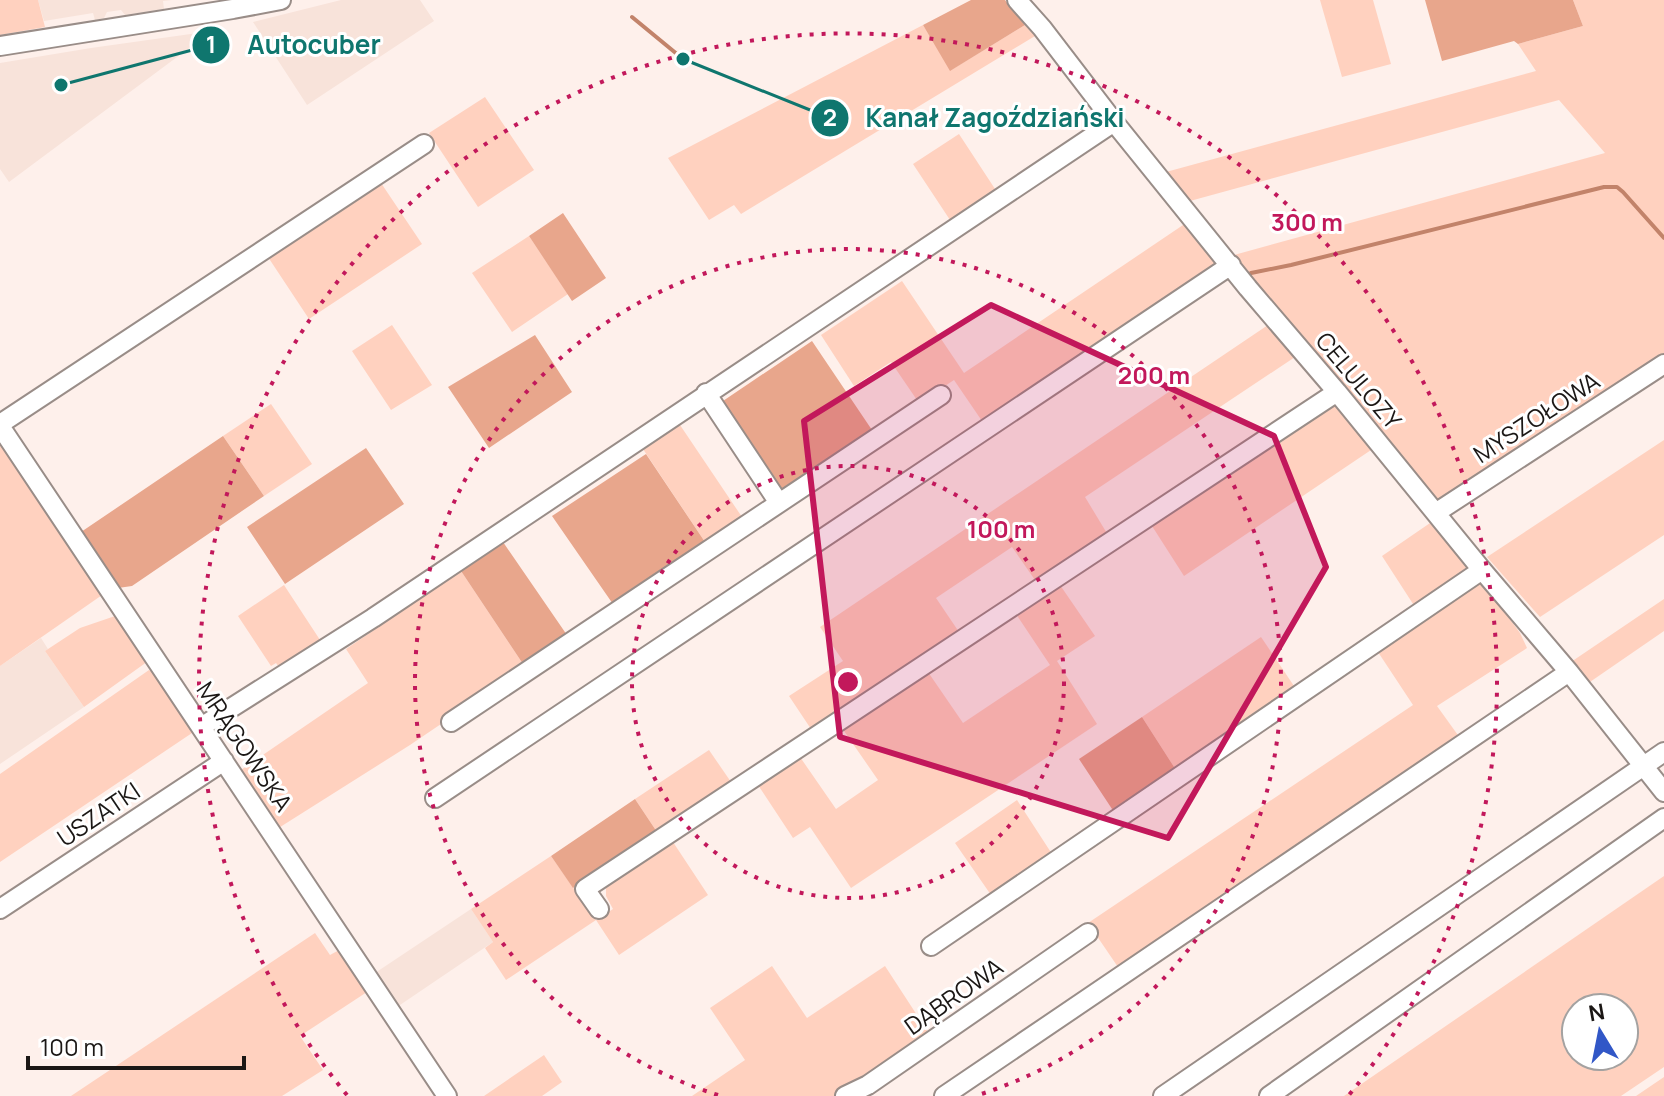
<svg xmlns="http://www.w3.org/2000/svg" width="1664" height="1096" viewBox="0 0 1664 1096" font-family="Manrope,sans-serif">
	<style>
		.built { fill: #f8e3da }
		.green { fill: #ffd1bf; fill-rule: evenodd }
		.forest { fill: #e8a68c }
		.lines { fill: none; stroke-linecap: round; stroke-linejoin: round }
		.stream { stroke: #c2836a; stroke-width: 4 }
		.minor-casing { stroke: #998d88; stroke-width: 22 }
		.minor { stroke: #fff; stroke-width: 18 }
		.marked { fill: #c2185b; fill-opacity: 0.2; stroke: #c2185b; stroke-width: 6; stroke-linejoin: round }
		.ring { fill: none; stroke: #c2185b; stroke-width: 4; stroke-dasharray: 4 8 }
		.labels { text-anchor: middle; stroke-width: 6; stroke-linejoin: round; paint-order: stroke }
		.street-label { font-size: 24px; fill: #1b1715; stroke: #fff }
		.centre { fill: #c2185b; stroke: #fff; stroke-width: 4 }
		.ring-label { font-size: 24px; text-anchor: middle; font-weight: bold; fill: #c2185b; stroke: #fff; stroke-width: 6; stroke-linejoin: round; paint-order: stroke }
		.leader { fill: none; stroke: #0f766e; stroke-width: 3 }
		.callout-dot { fill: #0f766e; stroke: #fff; stroke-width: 3 }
		.mark-label { font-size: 24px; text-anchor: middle; font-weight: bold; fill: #fff }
		.callout-label { font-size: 26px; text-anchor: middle; font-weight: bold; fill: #0f766e; stroke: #fff; stroke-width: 6; stroke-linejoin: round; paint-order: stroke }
	</style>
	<rect width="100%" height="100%" fill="#fef0eb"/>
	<path class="built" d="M38,0H172L163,1L164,9L125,15L121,10L107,12L104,18L95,20L93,13L44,21Z
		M341,0H420L434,21L307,105L253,22Z
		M212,31L9,182L0,169V63L91,48Z
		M41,638L48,649L45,651L84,707L0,764V666Z
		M471,909L493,942L397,1007L375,973Z"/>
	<path class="green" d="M0,0H38L45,27L0,35Z
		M1320,0H1373L1391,64L1342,77Z
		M1573,0H1664V356L1444,501H1434L1244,269L1234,255L1605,153L1559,100L1190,201L1166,172L1536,71L1518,44L1583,26Z
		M923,25L951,70L1025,25L1035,36L741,214L734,205L709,220L668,158Z
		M485,97L534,170L478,207L429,133Z
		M959,134L997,192L952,223L913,164Z
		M379,180L422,244L309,319L266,254Z
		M1186,223L1216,264L982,421L954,380L919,403L891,362L854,386L821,335L902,281L964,373Z
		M529,236L568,294L512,332L472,273Z
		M392,325L432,385L391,410L352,351Z
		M1268,325L1298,355L1085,497L1108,535L1035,580L1012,547L936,598L959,632L811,729L789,696L843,661L820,627Z
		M271,404L312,464L264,496L223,436Z
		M1333,406L1345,407L1374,448L1184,576L1152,526Z
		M680,425L744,520L707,545L643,449Z
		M0,439L105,593L0,666Z
		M1664,440V535L1540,617L1487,557Z
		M1433,521L1468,564L1470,571L1415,607L1382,556Z
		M461,571L525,667L410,745L277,829L238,772L368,683L346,649Z
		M1482,581L1520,633L1527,648L1437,706L1460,738L1120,970L1088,923L1413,705L1378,652Z
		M284,585L322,643L282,671L276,663L271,666L238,616Z
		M1060,585L1095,636L1057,661L1097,724L851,888L810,827L793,838L758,785L800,757L836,809L878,780L842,728L928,672L963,723L1050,665L1016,614Z
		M1664,599V631L1587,684L1571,662Z
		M118,615L151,659L84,707L45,651L80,628Z
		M1261,637L1296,689L1176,770L1142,717Z
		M149,670L159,676L195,731L0,862V774Z
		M709,750L731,782L657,832L635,799Z
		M1017,800L1052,854L991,895L955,843Z
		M673,842L708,895L619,955L596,920L506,980L485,948L493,942L471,909L551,856L596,920L613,909L606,896V887Z
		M1664,876V1067L1621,1096H1344ZM1576,1008H1624V1056H1576Z
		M315,933L330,955L341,949L370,990L300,1036L323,1070L282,1096H71Z
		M772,966L807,1018L885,966L928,1032L834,1096H692L745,1060L710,1008Z
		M544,1055L562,1082L542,1096H484Z
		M1664,1077V1096H1636Z"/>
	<path class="forest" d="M971,0H1005L1025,25L950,71L923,25Z
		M1425,0H1573L1583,26L1518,44L1514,41L1442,61Z
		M563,213L606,278L572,301L529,236Z
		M535,335L572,392L489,448L448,387Z
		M812,341L874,433L781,495L720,403Z
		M223,436L264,496L132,586L118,588L81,532Z
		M366,448L404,504L285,584L247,527Z
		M646,454L707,545L615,607L552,516Z
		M503,542L569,638L525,667L461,571Z
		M1142,717L1176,770L1114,812L1079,759Z
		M635,799L657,832L573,888L551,856Z"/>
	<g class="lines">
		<path class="stream" d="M632,17L683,59
			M1251,273L1291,265L1604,187H1617L1623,192L1664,238"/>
		<defs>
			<path id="minor" d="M1017,0L1042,28L1114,122L1248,288L1337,392L1482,570L1569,672L1664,792
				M0,46L233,9L281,0
				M706,393L779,503
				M0,424L424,144
				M0,426L447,1096
				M1437,512L1664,364
				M451,722L941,395
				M201,727L373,618L1114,122
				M435,798L1231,265
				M0,909L224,761
				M599,909L585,889L1337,392
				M931,946L1482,570
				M845,1096L868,1085L1088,933
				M944,1096L1569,672
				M1163,1096L1664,752
				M1269,1096L1664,818"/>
		</defs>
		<use href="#minor" class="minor-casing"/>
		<use href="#minor" class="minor"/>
	</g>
	<path class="marked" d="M991,305L1274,436L1326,567L1168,838L840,737L804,421Z"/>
	<g class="ring">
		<circle cx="848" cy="682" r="216"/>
		<path d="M718 1095A433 433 0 1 1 978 1095"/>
		<path d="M347 1095A649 649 0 1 1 1349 1095"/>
	</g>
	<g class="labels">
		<g class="street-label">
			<text transform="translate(1358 381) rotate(50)" y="8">CELULOZY</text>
			<text transform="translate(1537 418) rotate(-33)" y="8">MYSZOŁOWA</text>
			<text transform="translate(244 747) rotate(56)" y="8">MRĄGOWSKA</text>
			<text transform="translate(99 815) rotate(-34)" y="8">USZATKI</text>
			<text transform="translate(954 997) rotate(-35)" y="8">DĄBROWA</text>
		</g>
	</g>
	<circle cx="848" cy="682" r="12" class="centre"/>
	<g class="ring-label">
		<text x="1307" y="231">300 m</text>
		<text x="1154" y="384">200 m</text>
		<text x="1001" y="538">100 m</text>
	</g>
	<path class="leader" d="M61 85L211 45M683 59L830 118"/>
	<g class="callout-dot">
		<circle cx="61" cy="85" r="8"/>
		<circle cx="683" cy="59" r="8"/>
		<circle cx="211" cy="45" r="20"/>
		<circle cx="830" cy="118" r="20"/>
	</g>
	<g class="mark-label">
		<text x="211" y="53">1</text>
		<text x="830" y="126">2</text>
	</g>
	<g class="callout-label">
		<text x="314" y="54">Autocuber</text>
		<text x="995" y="127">Kanał Zagoździański</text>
	</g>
	<g transform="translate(1600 1032) rotate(350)"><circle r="38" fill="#ffffff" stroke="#a4a2a1" stroke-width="2"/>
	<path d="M0-6L14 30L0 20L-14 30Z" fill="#3157c7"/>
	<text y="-12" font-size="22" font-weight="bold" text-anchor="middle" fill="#1b1715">N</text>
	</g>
	<path d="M28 1056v12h216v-12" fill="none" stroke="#1b1715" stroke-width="4"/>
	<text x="40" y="1056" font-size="24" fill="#1b1715" stroke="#ffffff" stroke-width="6" paint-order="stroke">100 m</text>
</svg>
